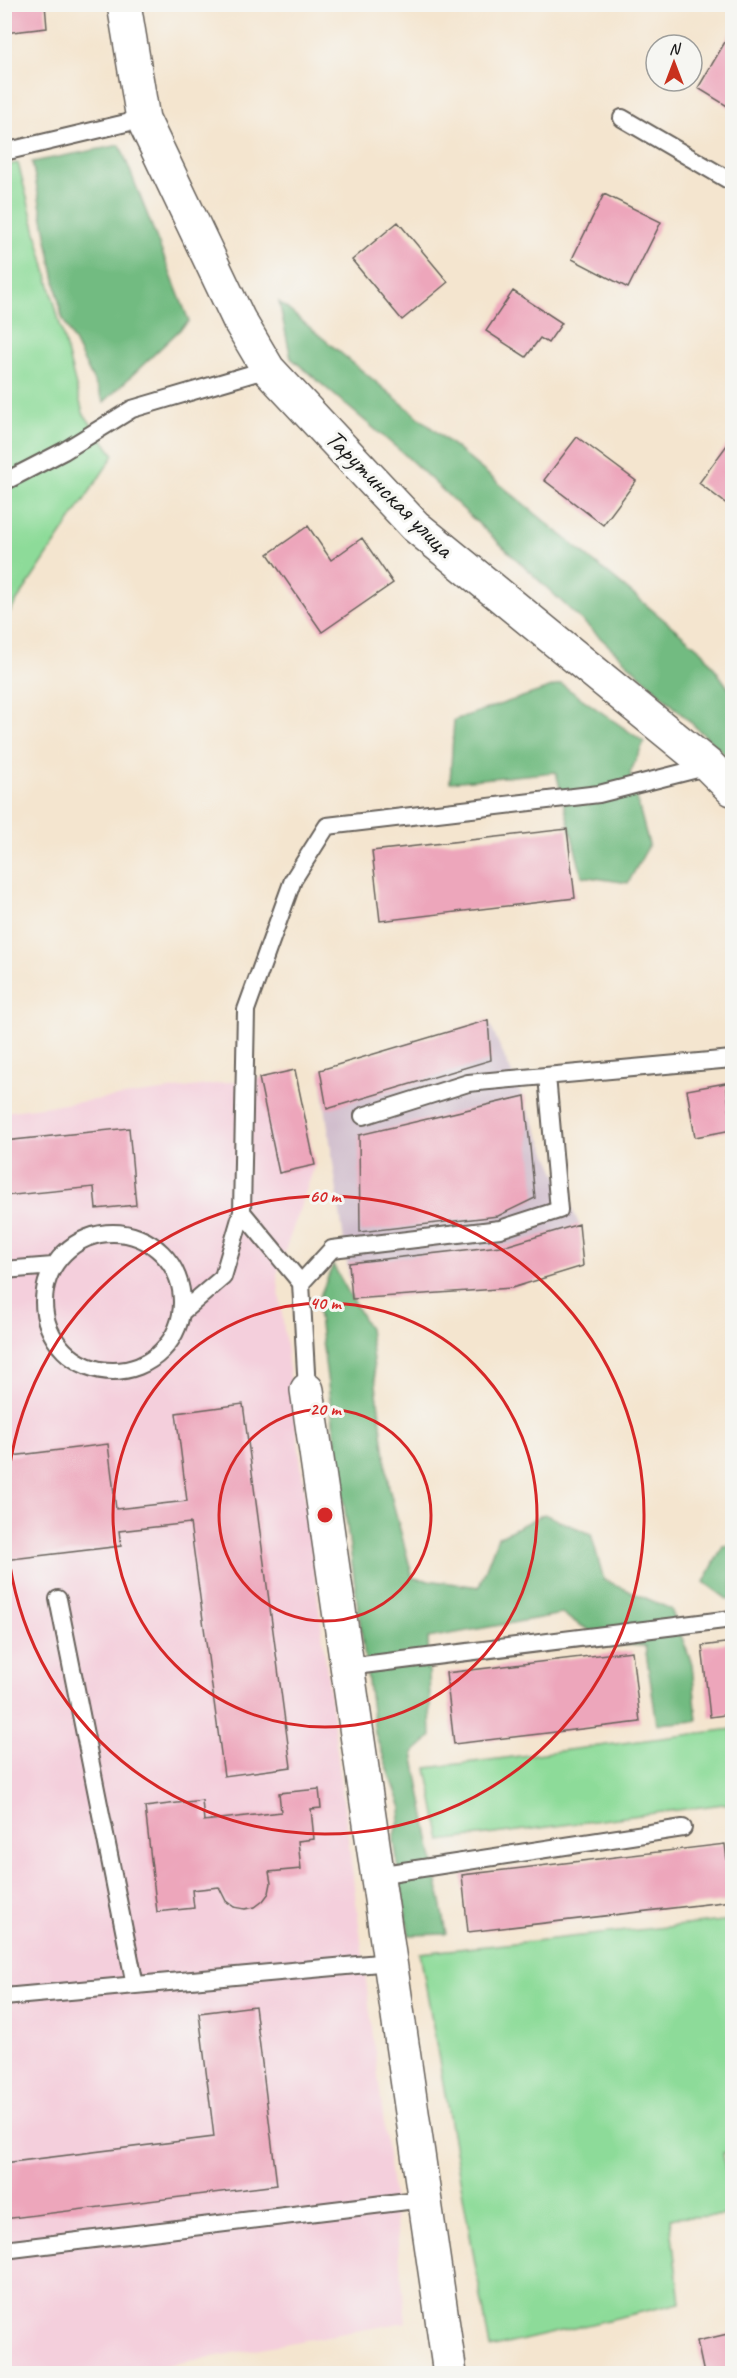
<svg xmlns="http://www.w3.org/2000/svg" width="737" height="2378" viewBox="0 0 737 2378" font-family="Caveat,sans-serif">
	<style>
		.built { fill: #f4cfdc }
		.industrial { fill: #d0bdcc }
		.green { fill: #8ddb99; stroke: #547c5a; stroke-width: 1.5 }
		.forest { fill: #72bb81; stroke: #476c4e; stroke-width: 1.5 }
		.building { fill: #eda6bb }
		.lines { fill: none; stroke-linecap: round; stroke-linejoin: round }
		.service-casing { stroke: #68625b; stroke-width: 20 }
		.minor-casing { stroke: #68625b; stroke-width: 36 }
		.service { stroke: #fff; stroke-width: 16 }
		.minor { stroke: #fff; stroke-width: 33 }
		.ring { fill: none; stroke: #d62828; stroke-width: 3 }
		.labels { text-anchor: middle; stroke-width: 6; stroke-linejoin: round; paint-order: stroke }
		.street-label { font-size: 26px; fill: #1c1c1c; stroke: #f6f6f2 }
		.centre { fill: #d62828; stroke: #f6f6f2; stroke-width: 3 }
		.ring-label { font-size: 18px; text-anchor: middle; font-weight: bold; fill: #d62828; stroke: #f6f6f2; stroke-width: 6; stroke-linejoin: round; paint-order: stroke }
	</style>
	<rect width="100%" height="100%" fill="#f6f6f2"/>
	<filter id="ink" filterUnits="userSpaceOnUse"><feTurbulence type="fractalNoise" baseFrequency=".0167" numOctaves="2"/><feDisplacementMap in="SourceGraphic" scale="12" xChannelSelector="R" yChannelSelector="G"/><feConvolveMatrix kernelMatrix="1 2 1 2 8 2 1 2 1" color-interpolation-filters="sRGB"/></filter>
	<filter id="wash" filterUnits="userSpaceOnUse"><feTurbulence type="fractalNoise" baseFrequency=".008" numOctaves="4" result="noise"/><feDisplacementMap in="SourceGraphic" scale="24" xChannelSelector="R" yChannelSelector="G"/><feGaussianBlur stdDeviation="1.35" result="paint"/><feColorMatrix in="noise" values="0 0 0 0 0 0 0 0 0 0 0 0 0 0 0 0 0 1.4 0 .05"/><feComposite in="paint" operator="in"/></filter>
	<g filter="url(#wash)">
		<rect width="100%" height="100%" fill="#f4e5cf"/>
		<path class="built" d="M295,1070L315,1165L277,1274L394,2203L406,2322L122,2373H5L4,1112L259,1078Z"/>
		<path class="industrial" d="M488,1020L579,1224L583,1266L512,1288L352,1299L320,1070Z"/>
		<path class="green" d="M18,163L83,413L114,455L5,619L4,166Z
			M732,1729V1809L731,1803L441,1841L427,1768Z
			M732,1920V2152L723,2153L732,2215L670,2218L680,2303L490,2348L420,1953Z"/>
		<path class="forest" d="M120,145L189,321L104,402L62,317L32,162Z
			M279,302L703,652L732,693V761L404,454L291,358Z
			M561,684L644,742L630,773L649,845L628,883L582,876L556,772L450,782L454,720Z
			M333,1265L369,1329L389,1488L413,1578L479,1587L498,1537L544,1514L591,1534L604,1580L671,1609L692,1664L697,1721L657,1724L645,1646L612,1644L562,1614L428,1638L431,1737L413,1753L447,1934L409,1935L394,1840L402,1808L375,1733L317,1303Z
			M732,1545V1598L727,1599L704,1582L723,1546Z"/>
		<g id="blocks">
			<path class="building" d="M4,4H45L47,28L4,33Z
				M732,30V109L698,88Z
				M604,194L661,222L628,288L572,259Z
				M398,222L448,282L402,320L352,260Z
				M513,291L562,323L548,343L540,338L526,357L486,331Z
				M577,437L636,481L603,525L544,480Z
				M727,445L732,449V508L699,483Z
				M308,526L331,560L362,538L393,583L322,632L268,554Z
				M567,829L575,898L380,921L372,851Z
				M488,1020L491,1060L327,1109L320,1070Z
				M295,1070L315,1165L279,1173L259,1078Z
				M726,1083L732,1130L695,1137L687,1090Z
				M525,1096L535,1198L498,1216L360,1232L359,1135Z
				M129,1128L136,1205L96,1209L94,1187L4,1196V1141Z
				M579,1224L583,1266L512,1288L352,1299L349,1263L509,1245Z
				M243,1404L291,1767L224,1776L190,1523L119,1531L121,1546L4,1560V1457L108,1444L116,1509L187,1501L176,1413Z
				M732,1642V1714L710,1717L702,1646Z
				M632,1651L640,1722L454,1744L446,1673Z
				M319,1789L321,1808L311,1809L314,1839L298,1841L301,1869L269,1872L271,1883L269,1893L263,1901L255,1907L245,1909L234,1907L226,1901L219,1887L192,1890L194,1908L157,1912L145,1807L202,1800L204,1821L281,1812L279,1793Z
				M725,1844L732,1901L468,1932L462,1875Z
				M255,2006L277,2185L4,2219V2163L214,2137L199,2013Z
				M732,2333V2374H704L697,2341Z"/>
		</g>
	</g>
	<g filter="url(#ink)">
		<use href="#blocks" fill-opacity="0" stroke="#68625b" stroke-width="1.5"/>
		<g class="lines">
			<defs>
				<path id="service" d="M622,118L732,182
					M4,152L143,119
					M4,482L64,451L132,409L268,369
					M363,1116L468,1083L732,1059
					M242,1212L301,1283L307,1390
					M44 1302a69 69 0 1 1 138 0a69 69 0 1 1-138 0Z
					M4,1270L53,1266
					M301,1283L332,1249L500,1229L559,1210L547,1076
					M182,1312L223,1277L242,1212L246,1010L293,880L327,826L599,794L709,766
					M58,1599L135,1985
					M347,1667L732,1619
					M377,1875L683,1828
					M4,1997L390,1962
					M4,2250L424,2199"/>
				<path id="minor" d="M124,4L143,119L239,320L268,369L415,526L709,766L732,789
					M307,1390L450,2374"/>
			</defs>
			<use href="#service" class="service-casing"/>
			<use href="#minor" class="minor-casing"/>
			<use href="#service" class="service"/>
			<use href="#minor" class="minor"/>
		</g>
	</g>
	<g class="ring">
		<circle cx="325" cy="1515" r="106"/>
		<circle cx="325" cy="1515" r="212"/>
		<circle cx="325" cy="1515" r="319"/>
	</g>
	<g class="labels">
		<g class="street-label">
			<text transform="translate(390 493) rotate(45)" y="9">Тарутинская улица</text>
		</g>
	</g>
	<circle cx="325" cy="1515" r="9" class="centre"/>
	<g class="ring-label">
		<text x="325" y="1202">60 m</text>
		<text x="325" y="1309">40 m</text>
		<text x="325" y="1415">20 m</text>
	</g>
	<rect width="737" height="2378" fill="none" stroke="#f6f6f2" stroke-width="24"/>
	<g transform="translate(674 63)"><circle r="28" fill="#f6f6f2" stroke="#9f9f9c" stroke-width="1.5"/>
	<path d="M0-4.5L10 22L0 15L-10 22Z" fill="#c8321e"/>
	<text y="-9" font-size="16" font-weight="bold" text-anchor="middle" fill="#1c1c1c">N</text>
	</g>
</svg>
